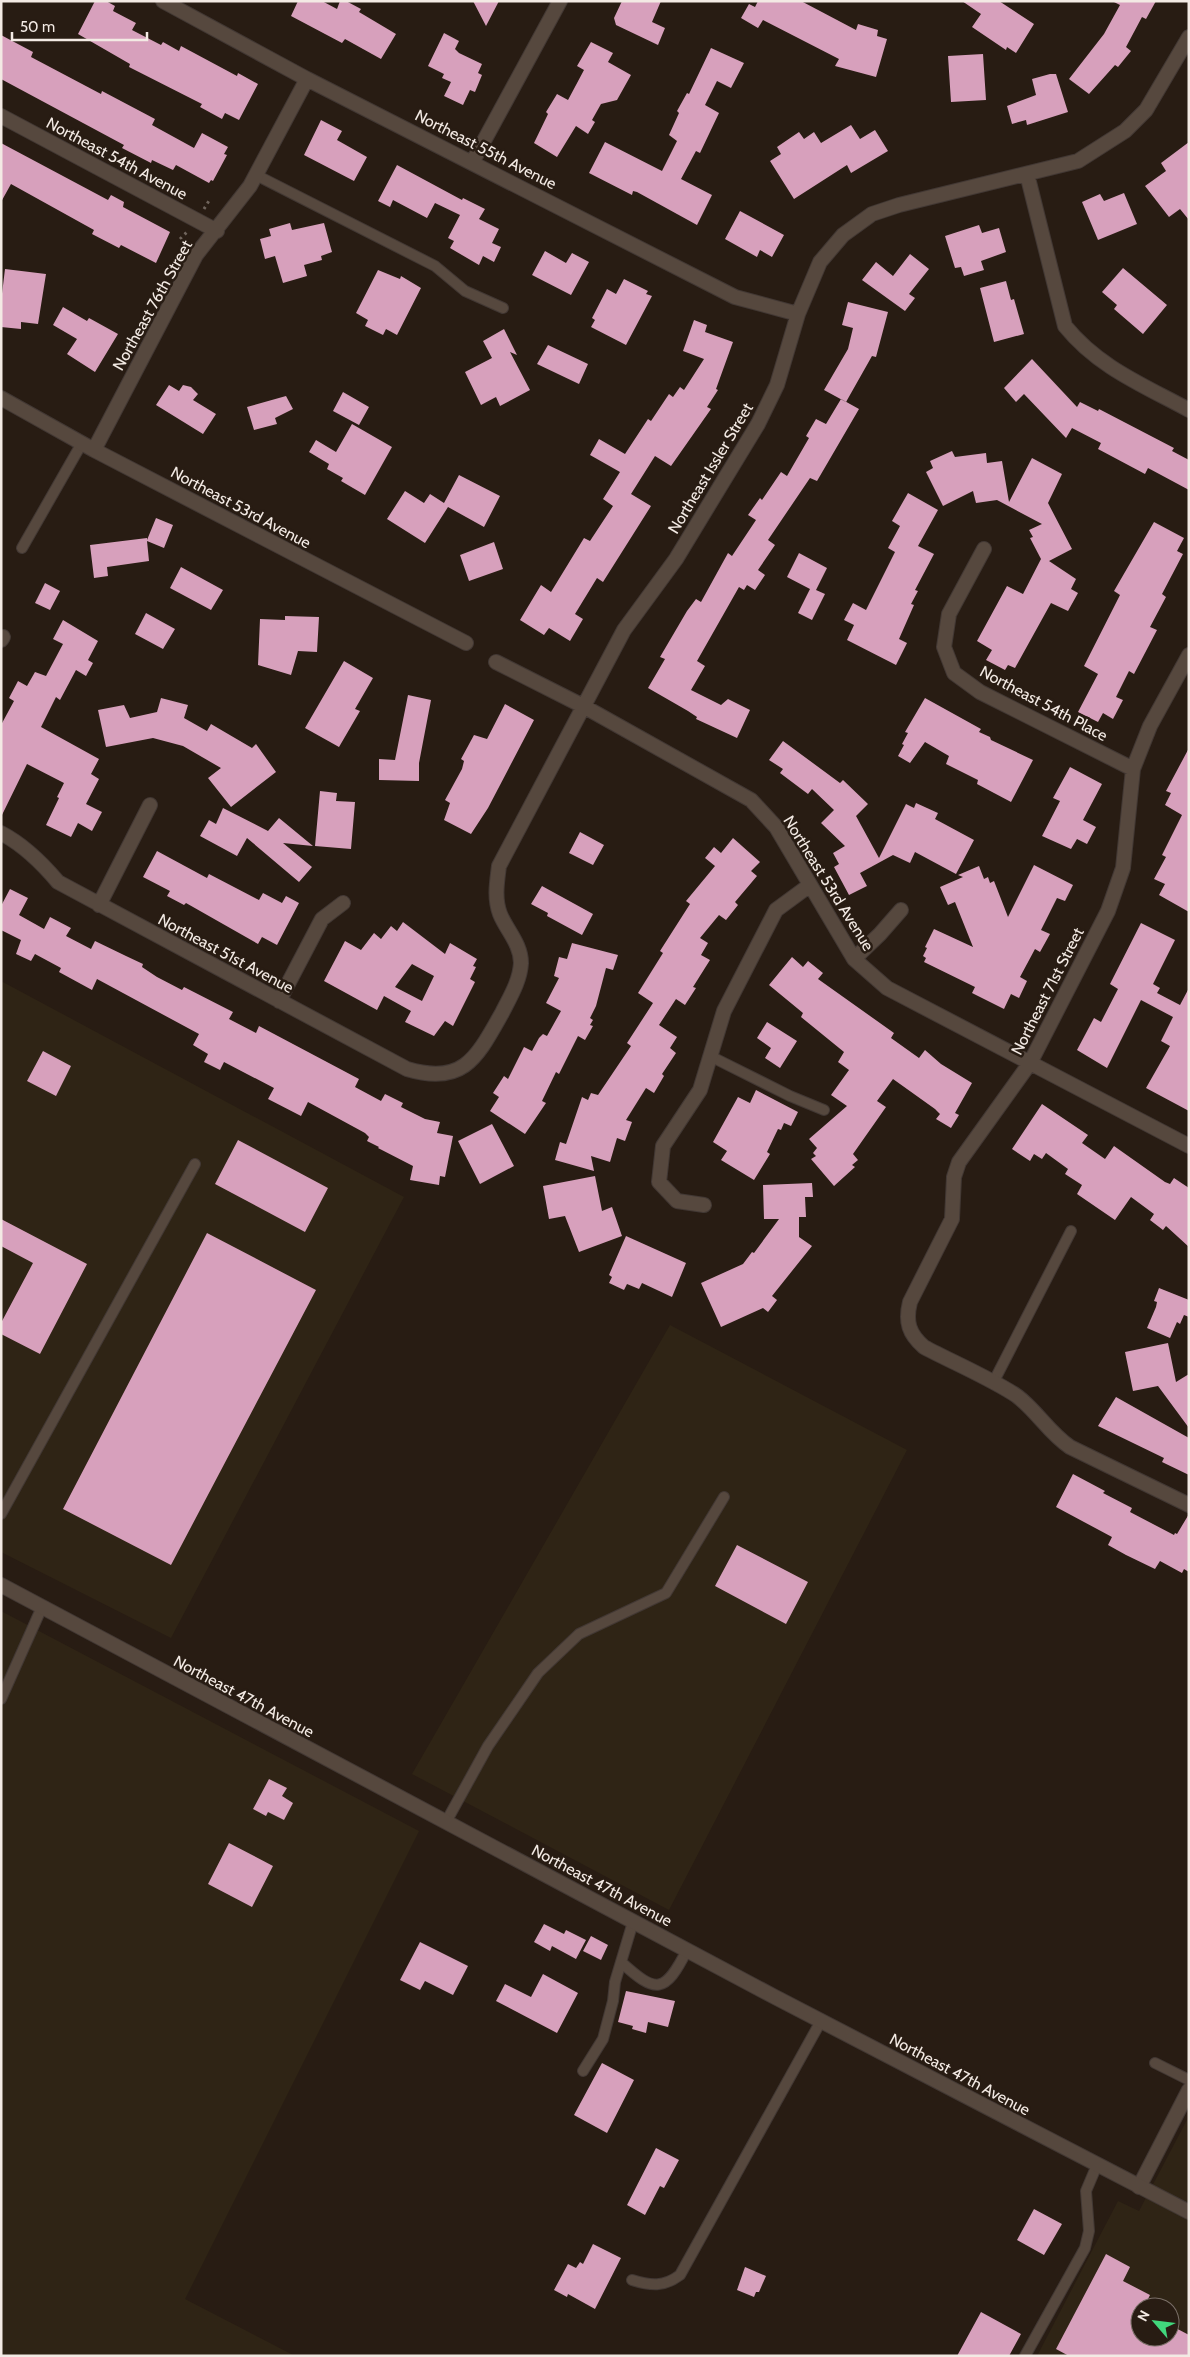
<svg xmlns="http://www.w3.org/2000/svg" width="1190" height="2357" viewBox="0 0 1190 2357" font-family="Cabin,sans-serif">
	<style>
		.industrial { fill: #2f2415; fill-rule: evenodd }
		.building { fill: #d7a0bc; fill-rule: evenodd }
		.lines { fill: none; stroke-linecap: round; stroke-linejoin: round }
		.service-casing { stroke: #423834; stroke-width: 12 }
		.minor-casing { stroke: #423834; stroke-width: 16 }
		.tertiary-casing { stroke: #423834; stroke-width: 16 }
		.path { stroke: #6f645c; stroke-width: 3; stroke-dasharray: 2.5 4; stroke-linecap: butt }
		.service { stroke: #56483e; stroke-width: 10 }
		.minor { stroke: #56483e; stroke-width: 14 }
		.tertiary { stroke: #56483e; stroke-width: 14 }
		.labels { text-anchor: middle; stroke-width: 5; stroke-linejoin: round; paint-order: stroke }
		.street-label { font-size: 16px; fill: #f3eae4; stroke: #281c13 }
	</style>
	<rect width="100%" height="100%" fill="#281c13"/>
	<path class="industrial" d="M1,981L404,1197L171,1638L1,1552Z
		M670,1325L907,1450L669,1910L412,1774Z
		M1,1611L419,1831L185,2299L295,2356H1Z
		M1189,2116V2356H1037L1118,2201L1139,2211ZM1140,2307H1170V2337H1140Z"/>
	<path class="building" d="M95,1H106L115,6L113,11L136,23L132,30L161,45L163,42L179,51L181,46L237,76L238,73L258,84L239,120L225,113L222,119L200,107L202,104L129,67L130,64L78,34Z
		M298,1H322L337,9L340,1H346L361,9L359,12L396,34L381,59L345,39L342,43L291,16Z
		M473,1H499L486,26Z
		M622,1H661L652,22L665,28L658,45L616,25L614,18Z
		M758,1H801L856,30L858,24L878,30L877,36L887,39L876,77L835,66L839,59L763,20L758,28L741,18L749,4L755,7Z
		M962,1H999L1034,24L1016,53L1007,47L1006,50L972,27L981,14Z
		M1112,1H1156L1146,19L1142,17L1126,47L1131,51L1118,67L1115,65L1089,94L1069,79L1104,34L1120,5Z
		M444,33L459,41L455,49L459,53L482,64L478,73L482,75L475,92L470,90L463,105L444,96L451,82L442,78L444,74L428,66Z
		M1,35L33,52L31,57L101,94L102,91L155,119L152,125L194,148L202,133L228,147L224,154L227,155L213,181L211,180L209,183L176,165L173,170L152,160L151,163L122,148L124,145L1,79Z
		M591,42L613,53L608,62L631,75L617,100L601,104L592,120L595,122L588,134L576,126L557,157L534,143L548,114L546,112L557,94L568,100L584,70L577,66Z
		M711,48L744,63L731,88L717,81L705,105L719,113L700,153L696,151L681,179L712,195L697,225L637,192L633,191L632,195L589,173L605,142L662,171L677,141L669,135L679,113L677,111L687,93L689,94Z
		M983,54L986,100L951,102L948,56Z
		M1050,74H1056L1068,112L1027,125L1026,120L1012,124L1007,106L1036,95L1032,79Z
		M321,120L342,131L337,140L367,157L354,181L304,155Z
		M851,125L860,139L875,130L888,151L851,173L847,165L794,199L770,161L781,154L777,147L799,132L804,139L814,132L821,143Z
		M1189,142V220L1180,209L1169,217L1145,186L1166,171L1161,163Z
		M1,143L108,200L111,195L124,202L123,207L170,232L156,263L121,245L119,248L92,234L94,230L11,184L1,202Z
		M397,165L462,200L463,198L485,209L479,219L499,229L492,243L501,247L494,262L483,256L479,265L450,248L454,241L448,238L460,215L435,203L427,218L393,200L390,207L378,201Z
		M1124,193L1137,224L1098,240L1082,202L1100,194L1104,201Z
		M740,211L784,235L772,257L760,250L757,257L725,239Z
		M290,223L292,230L324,223L332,252L321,256L322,260L304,265L307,276L283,283L275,256L265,259L260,239L271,236L269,229Z
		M979,225L982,233L999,228L1006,252L981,261L984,270L964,276L961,267L955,268L945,236Z
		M545,251L566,263L572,253L589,262L571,295L532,275Z
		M910,254L929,269L909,294L915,298L905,311L862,280L876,262L893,276Z
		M1123,268L1167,305L1143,334L1114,309L1117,305L1102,292Z
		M5,269L46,274L38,324L21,322V329L1,327V302Z
		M378,270L400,279L401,276L421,288L397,335L386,329L383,335L365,326L368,320L356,313Z
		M624,279L648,291L646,294L652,296L626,345L591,327L595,320L592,318L607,289L616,294Z
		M1006,281L1011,300L1014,299L1024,334L994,342L980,288Z
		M848,302L888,312L876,357L872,356L846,402L824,390L848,349L853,328L842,325Z
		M63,307L87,321L89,318L118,334L95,372L67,354L77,339L53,325Z
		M694,320L707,325L705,332L733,342L716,389L718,390L707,407L711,409L671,466L655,456L631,494L651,506L603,582L597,578L575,614L583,619L570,641L549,628L544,635L520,620L541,585L551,592L584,538L590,541L613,506L603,499L620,472L590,455L599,439L625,454L648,419L651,421L669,394L673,397L680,387L684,390L704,359L683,351Z
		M504,329L517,355L510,352L530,390L500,406L496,397L481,405L465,372L492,358L483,341Z
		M548,345L588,364L579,384L537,364Z
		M1032,359L1077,407L1080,402L1098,411L1099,409L1174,448L1172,451L1189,460V490L1148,468L1145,474L1098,449L1101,443L1072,428L1066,438L1024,394L1016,402L1004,388Z
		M169,385L179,391L183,385L191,387L198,394L193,400L216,414L203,434L156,405Z
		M343,392L369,407L359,425L333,411Z
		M286,396L293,409L275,418L277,424L254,430L247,407Z
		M841,399L859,409L817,481L810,478L768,540L775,545L758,570L765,575L755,590L747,585L744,590L739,587L697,661L705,666L691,690L721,705L728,699L750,710L737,738L696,719L697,717L688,711L648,688L665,659L660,657L687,611L696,599L701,602L728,553L732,556L756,520L748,515L760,498L762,500L781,472L787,476L809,438L806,436L816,419L826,424Z
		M352,424L392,447L365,495L341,481L343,478L327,469L329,464L309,452L316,440L336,452Z
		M952,451L955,457L986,453L987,463L1002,461L1009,502L1032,458L1062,474L1048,503L1072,549L1049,561L1076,579L1071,589L1078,593L1068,611L1051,603L1015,668L1008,665L1005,670L986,660L992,650L977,641L1007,586L1023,594L1041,559L1030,538L1033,537L1029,530L1042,524L997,500L976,503L973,491L943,506L926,472L933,468L930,461Z
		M459,475L500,496L484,527L448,507L425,543L387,519L405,491L424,503L430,494L444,503Z
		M908,493L938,510L918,546L934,554L915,590L918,591L911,604L914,605L899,639L907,643L896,665L847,640L854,625L844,620L853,603L866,610L895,552L888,548L900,526L892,521Z
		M156,518L173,525L164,548L147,541L149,561L107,567L108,576L94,578L90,545L147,538V540Z
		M1154,522L1184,538L1177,551L1183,554L1162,594L1166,597L1150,627L1157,630L1134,674L1129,671L1116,697L1123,700L1113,719L1103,713L1098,722L1078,712L1098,674L1084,666L1120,595L1114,591Z
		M494,542L503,569L469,581L460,555Z
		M799,553L827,568L816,590L825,594L812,620L798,613L810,589L787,577Z
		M181,567L223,590L211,610L170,588Z
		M45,583L60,591L50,610L35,603Z
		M146,613L175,629L163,649L135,634Z
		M285,616L319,617L317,652L298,651L291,675L258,665L260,619L285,620Z
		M63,620L98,641L88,660L93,663L86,676L76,670L60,700L56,697L41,727L99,759L91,774L99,779L86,804L102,812L92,831L78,823L71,837L46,825L59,798L57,797L64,783L27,764L1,817V725L14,701L9,698L18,681L27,686L35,672L46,676L63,644L53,639Z
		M344,661L373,678L355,709L360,711L339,747L305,728Z
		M408,695L431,700L419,763V781L379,780V759L395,760Z
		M161,698L188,705L184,718L207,731L211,724L252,748L256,744L276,772L231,807L208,778L221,768L183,746L153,738L106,747L98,710L124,705L130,718L157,712Z
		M925,698L981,729L979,732L990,737L991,740L1033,760L1011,802L977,784L978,780L946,764L949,756L925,742L910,763L898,756L904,745L902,744L908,733L905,732Z
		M505,704L534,720L488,808L471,834L444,820L450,803L445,800L462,769L464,761L461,759L474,735L487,739Z
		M783,741L840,783L843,780L868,804L856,816L879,858L906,804L914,808L916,803L938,813L935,819L974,840L956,874L915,852L910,863L893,855L860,873L867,886L849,895L834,867L839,864L833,853L845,846L821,823L834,810L812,789L808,794L780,773L783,769L769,760Z
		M1189,748V912L1159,895L1165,884L1154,879L1166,857L1162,855L1182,815L1165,805L1171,793L1166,791Z
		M1070,767L1102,784L1083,820L1096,827L1087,844L1077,839L1071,849L1042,836L1060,801L1053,798Z
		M320,791L337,793L336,801L355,802L351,849L315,846Z
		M223,808L268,831L279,818L313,846L283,843L312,867L299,882L247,838L237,856L200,836L209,820L216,824Z
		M580,832L604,845L593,865L569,853Z
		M733,838L760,862L751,871L757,876L735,902L738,905L726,920L719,915L700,938L708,943L701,955L710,960L693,987L696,988L685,1005L676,999L659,1025L677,1037L670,1048L676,1053L662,1074L664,1076L654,1093L646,1088L626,1120L632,1122L625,1141L617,1138L610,1162L591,1156L594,1171L555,1160L560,1142L566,1144L582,1097L588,1100L591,1093L598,1095L631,1046L627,1043L653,1003L638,993L663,953L660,951L690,904L686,901L715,866L705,858L714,847L721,853Z
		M157,851L207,878L209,874L259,900L263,893L282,903L286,896L299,903L277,945L262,937L258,944L186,903L184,905L167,896L170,891L143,877Z
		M1034,865L1073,885L1065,901L1057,898L1041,930L1050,934L1040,952L1035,949L1020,977L1027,981L1019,998L1011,994L1004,1009L972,993L975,987L924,962L926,958L923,956L927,948L925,947L934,929L973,947L955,902L948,905L940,887L963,877L958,875L979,866L984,879L988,877L990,883L994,881L1008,917Z
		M542,886L593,914L582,935L547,916L548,913L531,904Z
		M10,889L28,898L19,915L44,929L50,917L71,928L66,936L91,949L95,941L126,956L143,964L142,967L157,977L182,990L184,987L233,1012L229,1019L256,1033L259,1026L359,1079L355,1087L381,1101L385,1094L403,1103L401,1107L425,1119L440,1122L437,1133L453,1136L445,1177L440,1176L439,1185L410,1180L413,1166L378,1148L379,1147L367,1141L369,1137L365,1133L308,1102L301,1116L268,1099L274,1088L224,1062L220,1070L204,1062L208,1054L193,1045L199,1034L97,979L92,990L59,972L61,968L35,954L31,961L16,954L21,940L1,930V906Z
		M403,922L445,954L450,943L477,959L473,966L476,967L470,979L475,982L453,1026L445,1021L434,1036L405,1022L411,1011L384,996L377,1010L324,981L345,941L361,950L374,933L381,939L391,926L397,931ZM412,964L434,976L422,1001L395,987Z
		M1141,923L1175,940L1153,984L1160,988L1157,993L1180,1005L1189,988V1111L1146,1088L1170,1046L1161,1041L1173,1017L1141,1000L1107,1068L1077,1050L1094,1018L1101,1022L1118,989L1110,984Z
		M572,943L618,955L613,970L606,968L596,1006L590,1018L593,1020L590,1025L593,1026L585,1040L578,1036L559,1074L556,1072L542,1101L546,1103L525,1134L490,1111L499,1097L493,1093L504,1076L508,1079L524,1047L532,1051L539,1038L543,1034L547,1036L561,1011L546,1003L559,978L554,976L559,957L567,959Z
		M792,957L803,967L808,961L823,973L818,979L894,1033L891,1038L919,1058L925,1050L941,1064L972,1083L955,1113L959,1115L951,1128L936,1119L940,1114L935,1109L893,1079L877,1101L886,1107L853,1154L858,1160L852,1165L855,1167L834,1186L811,1159L816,1156L813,1153L817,1148L809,1139L847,1106L831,1095L849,1070L838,1062L844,1052L801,1017L803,1013L769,985Z
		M767,1022L797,1041L780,1068L765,1058L771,1048L757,1038Z
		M43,1051L71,1066L56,1096L27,1081Z
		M756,1090L798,1112L791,1126L784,1123L781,1130L778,1129L767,1152L770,1154L754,1180L721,1160L727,1151L713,1142L738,1097L750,1103Z
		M1042,1104L1088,1135L1082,1143L1105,1159L1114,1146L1165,1182L1170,1184L1174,1178L1189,1188V1247L1166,1226L1163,1230L1150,1220L1154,1214L1131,1197L1115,1220L1077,1194L1082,1185L1065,1174L1068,1169L1046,1153L1042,1159L1034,1154L1030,1161L1012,1149Z
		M492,1124L514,1166L480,1184L458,1141Z
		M238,1140L328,1188L305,1232L215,1184Z
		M595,1176L602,1211L612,1207L622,1236L579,1252L565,1216L549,1219L543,1186Z
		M812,1183L813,1197H805L806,1217H799V1237L812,1246L772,1296L777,1300L768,1312L763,1308L721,1327L701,1283L743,1264L752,1252L754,1253L779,1219H764L763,1185Z
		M1,1219L87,1264L40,1354L1,1334V1323L33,1263L1,1246Z
		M207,1233L316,1290L171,1565L63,1509Z
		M626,1236L686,1263L672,1297L642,1283L639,1289L627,1284L624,1290L609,1283L612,1277L609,1275Z
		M1159,1288L1189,1300V1317L1184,1315L1180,1324L1177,1322L1170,1338L1147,1328L1156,1307L1157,1302L1154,1301Z
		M1168,1343L1176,1382L1189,1374V1428L1158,1386L1133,1391L1125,1352Z
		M1116,1397L1189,1438V1475L1162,1462L1164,1458L1098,1426Z
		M1073,1474L1105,1491L1103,1493L1132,1508L1130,1512L1174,1535L1175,1533L1177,1534L1189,1514V1572L1184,1569L1182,1573L1160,1561L1155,1569L1126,1555L1108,1545L1112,1537L1056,1507Z
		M737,1545L808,1582L786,1624L715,1586Z
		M269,1779L287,1788L282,1796L293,1803L284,1820L268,1812L266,1816L253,1809Z
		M229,1843L273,1866L252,1907L208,1884Z
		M544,1924L564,1934L566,1930L586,1940L576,1959L552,1946L550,1951L534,1942Z
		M591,1936L608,1945L601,1960L583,1951Z
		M420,1942L468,1966L453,1995L425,1981L420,1990L400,1980Z
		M543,1974L578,1993L557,2033L496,2001L505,1984L531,1997Z
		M626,1991L675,2001L668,2027L648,2022L646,2033L632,2029L633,2026L618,2022Z
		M602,2063L634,2080L607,2133L574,2115Z
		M656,2148L679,2160L664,2188L660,2186L645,2215L627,2205Z
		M1034,2209L1062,2224L1044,2255L1017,2240Z
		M593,2244L621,2258L595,2309L568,2294L567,2297L554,2290L568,2264L576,2268L580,2262L583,2264Z
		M1106,2254L1130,2267L1123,2281L1150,2295L1144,2307H1140V2337H1170V2325L1189,2335V2356H1069L1056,2349Z
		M745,2267L766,2276L759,2292H756L754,2297L737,2290Z
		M981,2312L1021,2334L1009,2356H957Z"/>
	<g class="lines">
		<defs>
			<path id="service" d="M256,175L435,266L465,291L503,308
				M22,548L82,443
				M710,1056L790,1096L824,1110
				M993,1383L1071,1231
				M1,1514L195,1164
				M1,1699L42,1607
				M446,1822L488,1746L538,1673L579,1634L666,1593L724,1497
				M621,1962C656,1994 665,1994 687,1950
				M1155,2063L1189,2080
				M583,2071L603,2039L613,2001L615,1982L633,1922
				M632,2280C651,2286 664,2287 680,2275L821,2021
				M1025,2356L1085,2248L1089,2231L1086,2191L1097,2165"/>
			<path id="minor" d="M163,1L307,79L735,297L798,314
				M1,116L217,231
				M473,161L560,1
				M1027,174L1065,326C1098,367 1143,385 1189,410
				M1,398L94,450L466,643
				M94,450L196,255L250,186L307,79
				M984,549L949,614L944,647L954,673L980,692L1133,769
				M1,640L3,637
				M1189,655L1150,726L1133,769L1123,868L1108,911L1030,1063L959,1162L954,1177L952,1219L910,1302C905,1322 909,1334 924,1347C952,1362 992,1379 1017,1396C1037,1411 1049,1433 1070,1447L1189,1505
				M496,662L583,706L751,800L776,827L854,959L887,988L1189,1146
				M1,833C24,845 42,863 58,882L407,1069C464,1086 477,1057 502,1013C510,997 520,981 521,963C521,944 507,931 500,914C494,898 497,882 499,866L624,630L676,559L758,424L777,385L798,314L820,262L843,235L872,214L899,205L1078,161L1125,131L1146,110L1189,37
				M99,905L150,805
				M854,959L880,934L901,910
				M279,1001L322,919L343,903
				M704,1205L677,1201L659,1182L663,1146L700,1090L724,1011L776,910L810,885
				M1139,2187L1189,2090"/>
			<path id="tertiary" d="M1,1585L773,1996L1189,2212"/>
		</defs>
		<use href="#service" class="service-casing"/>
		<use href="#minor" class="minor-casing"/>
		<use href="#tertiary" class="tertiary-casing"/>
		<path class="path" d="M204,209L210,199
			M180,239L187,232"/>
		<use href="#service" class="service"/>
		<use href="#minor" class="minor"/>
		<use href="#tertiary" class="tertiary"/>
	</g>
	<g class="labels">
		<g class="street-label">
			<text transform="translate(486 149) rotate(27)" y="6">Northeast 55th Avenue</text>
			<text transform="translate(117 158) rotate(28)" y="6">Northeast 54th Avenue</text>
			<text transform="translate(152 305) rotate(-61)" y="6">Northeast 76th Street</text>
			<text transform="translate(710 468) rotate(-59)" y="6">Northeast Issler Street</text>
			<text transform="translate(241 507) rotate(28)" y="6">Northeast 53rd Avenue</text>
			<text transform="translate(1044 703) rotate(28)" y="6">Northeast 54th Place</text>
			<text transform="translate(829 883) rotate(58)" y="6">Northeast 53rd Avenue</text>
			<text transform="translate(226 953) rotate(28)" y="6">Northeast 51st Avenue</text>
			<text transform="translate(1047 991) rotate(-63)" y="6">Northeast 71st Street</text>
			<text transform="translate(244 1696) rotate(28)" y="6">Northeast 47th Avenue</text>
			<text transform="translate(602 1885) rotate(28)" y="6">Northeast 47th Avenue</text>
			<text transform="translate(960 2074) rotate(28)" y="6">Northeast 47th Avenue</text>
		</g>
	</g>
	<rect width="1190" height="2357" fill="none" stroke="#f3eae4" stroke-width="5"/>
	<g transform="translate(1155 2322) rotate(298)"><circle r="24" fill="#281c13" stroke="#796e67"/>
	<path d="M0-4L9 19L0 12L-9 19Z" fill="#41d77c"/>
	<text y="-8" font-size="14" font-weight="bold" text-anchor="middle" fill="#f3eae4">N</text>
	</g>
	<path d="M12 32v8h135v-8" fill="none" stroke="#f3eae4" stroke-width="2.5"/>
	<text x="20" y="32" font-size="15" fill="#f3eae4" stroke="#281c13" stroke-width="4" paint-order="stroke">50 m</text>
</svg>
